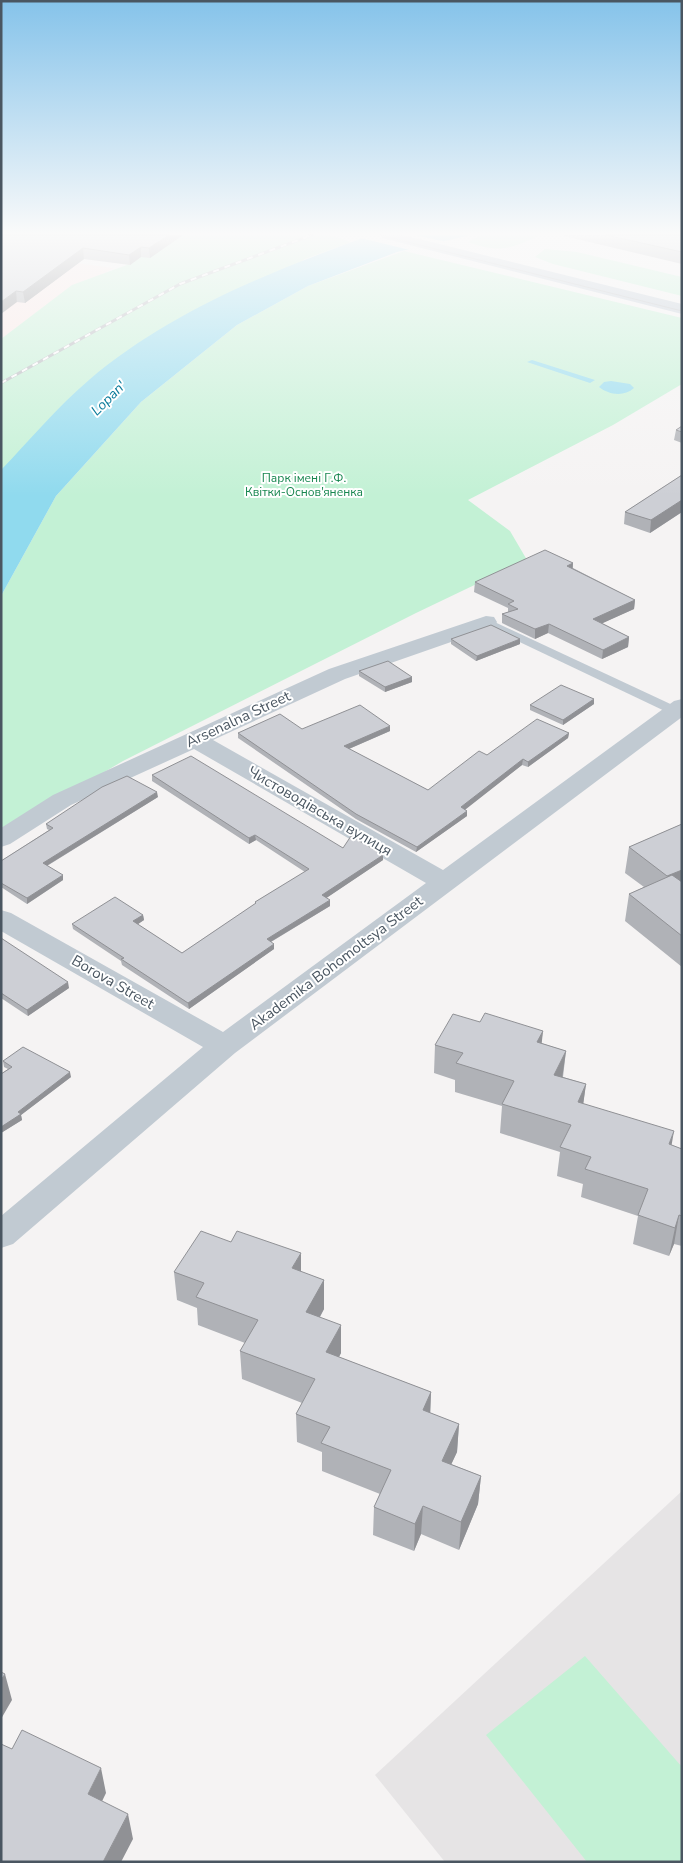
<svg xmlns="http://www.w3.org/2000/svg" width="683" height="1863" viewBox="0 0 683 1863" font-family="'Nunito Sans',sans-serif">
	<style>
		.education { fill: #e6e4e5 }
		.medical { fill: #fce8e6 }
		.green { fill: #c3f1d5 }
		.water { fill: #90daee }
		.pier { fill: #f5f3f3 }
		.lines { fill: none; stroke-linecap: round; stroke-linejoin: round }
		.lane { fill: #c1cad2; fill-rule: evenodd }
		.street { fill: #c1cad2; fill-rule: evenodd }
		.secondary { fill: #c1cbd6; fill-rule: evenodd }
		.tram { stroke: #b5b8bd; stroke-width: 1 }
		.rail-casing { stroke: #b5b8bd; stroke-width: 3 }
		.rail { stroke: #fff; stroke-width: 2; stroke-dasharray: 6; stroke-linecap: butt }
		.wall { fill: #b0b2b7 }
		.shaded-wall { fill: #909195 }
		.building { fill: #cdcfd5; stroke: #909195 }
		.labels { text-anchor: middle; stroke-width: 4; stroke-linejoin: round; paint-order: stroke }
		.far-park-label { font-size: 12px; fill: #17864f; stroke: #fff }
		.far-water-label { font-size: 14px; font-style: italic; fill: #0c7c9b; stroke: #fff }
		.street-label { font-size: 15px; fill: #4a5661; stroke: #fff }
	</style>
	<rect width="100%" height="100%" fill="#f5f3f3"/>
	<path class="education" d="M682,1491V1862H445L375,1775Z"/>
	<path class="medical" d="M1,253L113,268L1,339Z"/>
	<path class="green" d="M56,235H331L351,242L305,259L1,470V339L72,285L135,262Z
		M481,235H541C511,248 501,254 468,242Z
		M545,249L577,252L682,277V296L553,264L535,257Z
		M404,251L682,318V384L613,425L468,500L510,531L527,560L416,613L123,761L1,833V596L56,496L141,402L237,325L308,286Z
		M585,1656L682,1767V1862H587L486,1735Z"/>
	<path class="water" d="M371,235H471L397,252L308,286L237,325L141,402L56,496L1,596V470C30,440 57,407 89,380C170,311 272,271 371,235Z
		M532,360L595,380L590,383L527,362Z
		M611,381L630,384L634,388C624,397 609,395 599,387L604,382Z"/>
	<path class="pier" d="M364,235H415L451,243L414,251L356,237Z"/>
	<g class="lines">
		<path class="lane" d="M486,618L679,708L681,711L675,715L671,714L482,624L480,622Z"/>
		<path class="street" d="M486,616L494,617L497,622L494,627L345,679L213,740L443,870L674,701L682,699V717L235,1053L13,1244L1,1248V1216L203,1047L1,931V910L11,913L223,1032L426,883L194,749L71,805L10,844L1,847V828L53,795L329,669Z"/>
		<path class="secondary" d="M380,235H403L682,304V314L382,238Z"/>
		<path class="tram" d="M380,235L682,311"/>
		<defs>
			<path id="rail" d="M1,383L180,284L312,235"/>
		</defs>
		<use href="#rail" class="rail-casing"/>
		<use href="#rail" class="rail"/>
	</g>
	<path class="wall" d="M1,235H183L150,258L141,257L130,265L84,259L25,303L17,302Z
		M564,235H682V264L564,236Z
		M682,426V443L674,440L676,430Z
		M682,475V512L650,533L624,524L625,512Z
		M573,563V568L635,600L634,609L602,623L629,637L628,647L602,659L548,633L535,639L502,623V614L508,612V608L474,592L475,582Z
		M451,639L520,644L476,661L451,644Z
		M359,671L412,677V682L385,692L359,676Z
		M594,699V704L563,725L530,710V705Z
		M302,729L390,731L349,749L428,790L487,755L569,733L568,738L528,767L522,765L465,809L467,816L416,852L356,819L238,738V733Z
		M152,775L343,848L383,860L326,898L330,906L271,942L274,949L189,1009L122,965L121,961L73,929L72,924L143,915L144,920L137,924L182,953L255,904V902L305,872L256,840L249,844L152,781Z
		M158,797L47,866L63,880L27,904L1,887V861L49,830L47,829L46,824Z
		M682,824V967L625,921L629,894L644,887L625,873L629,847Z
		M1,938L69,988L28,1016L1,998Z
		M480,1022L543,1031L541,1043L566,1051L563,1077L586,1084L583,1104L671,1145L682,1149V1246L674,1244L669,1256L633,1244L638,1216L581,1197L583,1184L557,1176L560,1152L500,1133L502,1106L455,1092V1080L434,1073L435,1045Z
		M3,1061L71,1077L21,1115L22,1120L1,1133V1074L8,1069L4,1067Z
		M174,1272H301L324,1280V1309L320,1317L341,1353L339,1357L431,1392L430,1413L459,1424L457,1452L451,1464L481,1476L478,1504L459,1550L421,1534L414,1551L373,1535L374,1507L380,1494L322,1471V1452L297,1442L296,1414L302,1403L242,1379L240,1351L245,1343L198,1325L197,1308L177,1300Z"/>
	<path class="shaded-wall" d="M169,235H183L150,258L149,248Z
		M141,247V257L130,265L129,255Z
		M83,248L84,259L25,303L23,292Z
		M16,291L17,302L1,314V302Z
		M682,500V512L650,533L651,520Z
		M573,563L572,572L567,566Z
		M635,600L634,609L592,628L593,619Z
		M549,624L548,633L535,639V629Z
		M629,637L628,647L602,659L603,650Z
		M520,639V644L476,661L477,656Z
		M412,677V682L385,692V687Z
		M594,699V704L563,725V720Z
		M390,726V731L344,751V746Z
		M569,733L568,738L528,767V762Z
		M523,759L522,765L461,813V807Z
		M157,792L158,797L43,868V863Z
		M467,811V816L416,852L417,847Z
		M255,835L256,840L249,844V838Z
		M383,855V860L322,901V895Z
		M682,870V894L667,876Z
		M63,875V880L27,904V898Z
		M330,900V906L267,944V939Z
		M143,915L144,920L134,927L133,921Z
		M274,944V949L189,1009L188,1003Z
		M68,982L69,988L28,1016L27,1010Z
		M543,1031L540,1059L537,1042Z
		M566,1051L562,1079L554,1075Z
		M70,1072L71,1077L21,1115L22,1120L1,1133V1127L18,1112Z
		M586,1084L582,1113L578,1102Z
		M674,1131L669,1160V1144Z
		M679,1215L674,1244L669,1256L675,1228Z
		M301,1253V1282L292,1268Z
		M324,1280V1309L307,1340L306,1312Z
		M341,1325V1353L326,1381V1352Z
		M431,1392L430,1420L423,1410Z
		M459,1424L457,1452L440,1489L442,1461Z
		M481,1476L478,1504L459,1550L461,1522Z
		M423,1506L421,1534L414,1551L415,1524Z
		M5,1674L12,1700L1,1719V1680Z
		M101,1768L106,1793L93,1820L88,1794Z
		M128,1814L133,1839L121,1862H103Z"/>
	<path class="building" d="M1,235H169L149,248L141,247L129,255L83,248L23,292L16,291L1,302Z
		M606,235H682V252Z
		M682,426V432L676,430Z
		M682,475V500L651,520L625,512Z
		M545,550L573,563L567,566L635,600L593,619L629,637L603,650L549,624L535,629L502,614L518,609L508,604L514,601L475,582Z
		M491,625L520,639L477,656L451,639Z
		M388,661L412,677L385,687L359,671Z
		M561,685L594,699L563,720L530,705Z
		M360,705L390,726L344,746L428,790L479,751L487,755L537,719L569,733L528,762L523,759L461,807L467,811L417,847L356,814L238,733L280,714L302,729Z
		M191,756L343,848L351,836L383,855L322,895L330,900L267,939L274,944L188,1003L121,959L124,958L72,924L115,897L143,915L133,921L182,953L256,903L255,902L309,869L255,835L249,838L152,775Z
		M127,776L157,792L43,863L63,875L27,898L1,883V861L53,828L46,824L102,787Z
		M682,824V870L667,876L629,847Z
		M672,875L682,882V936L629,894Z
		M1,938L68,982L27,1010L1,993Z
		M485,1013L543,1031L537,1042L566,1051L554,1075L586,1084L578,1102L674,1131L669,1144L682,1149V1216L679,1215L675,1228L638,1215L648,1189L585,1169L591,1157L560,1147L571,1125L502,1104L514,1081L456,1063L463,1053L435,1045L453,1014L480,1022Z
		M23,1047L70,1072L18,1112L21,1114L1,1127V1074L12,1067L3,1061Z
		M201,1231L231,1242L237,1231L301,1253L292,1268L324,1280L306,1312L341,1325L326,1352L431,1392L423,1410L459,1424L442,1461L481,1476L461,1522L423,1506L415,1524L374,1507L391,1470L321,1443L330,1427L296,1414L315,1379L240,1351L258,1320L196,1297L204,1283L174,1272Z
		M1,1672L5,1674L1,1680Z
		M22,1730L101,1768L88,1794L128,1814L103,1862H1V1744L12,1749Z"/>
	<linearGradient id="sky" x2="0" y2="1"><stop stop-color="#85c3ea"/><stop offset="0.47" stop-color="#fafafa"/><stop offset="1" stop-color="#fafafa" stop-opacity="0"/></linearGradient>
	<rect width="683" height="496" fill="url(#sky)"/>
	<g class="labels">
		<g class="far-park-label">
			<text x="304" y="482">Парк імені Г.Ф.<tspan x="304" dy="14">Квітки-Основ'яненка</tspan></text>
		</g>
		<g class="far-water-label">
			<text transform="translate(108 398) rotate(-45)" y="5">Lopan'</text>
		</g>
		<g class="street-label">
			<text transform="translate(238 719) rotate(-25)" y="5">Arsenalna Street</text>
			<text transform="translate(320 811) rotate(30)" y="5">Чистоводівська вулиця</text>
			<text transform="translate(336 963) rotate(-37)" y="5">Akademika Bohomoltsya Street</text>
			<text transform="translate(113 982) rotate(30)" y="5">Borova Street</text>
		</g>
	</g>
	<rect width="683" height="1863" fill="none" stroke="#4a5661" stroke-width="5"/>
</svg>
